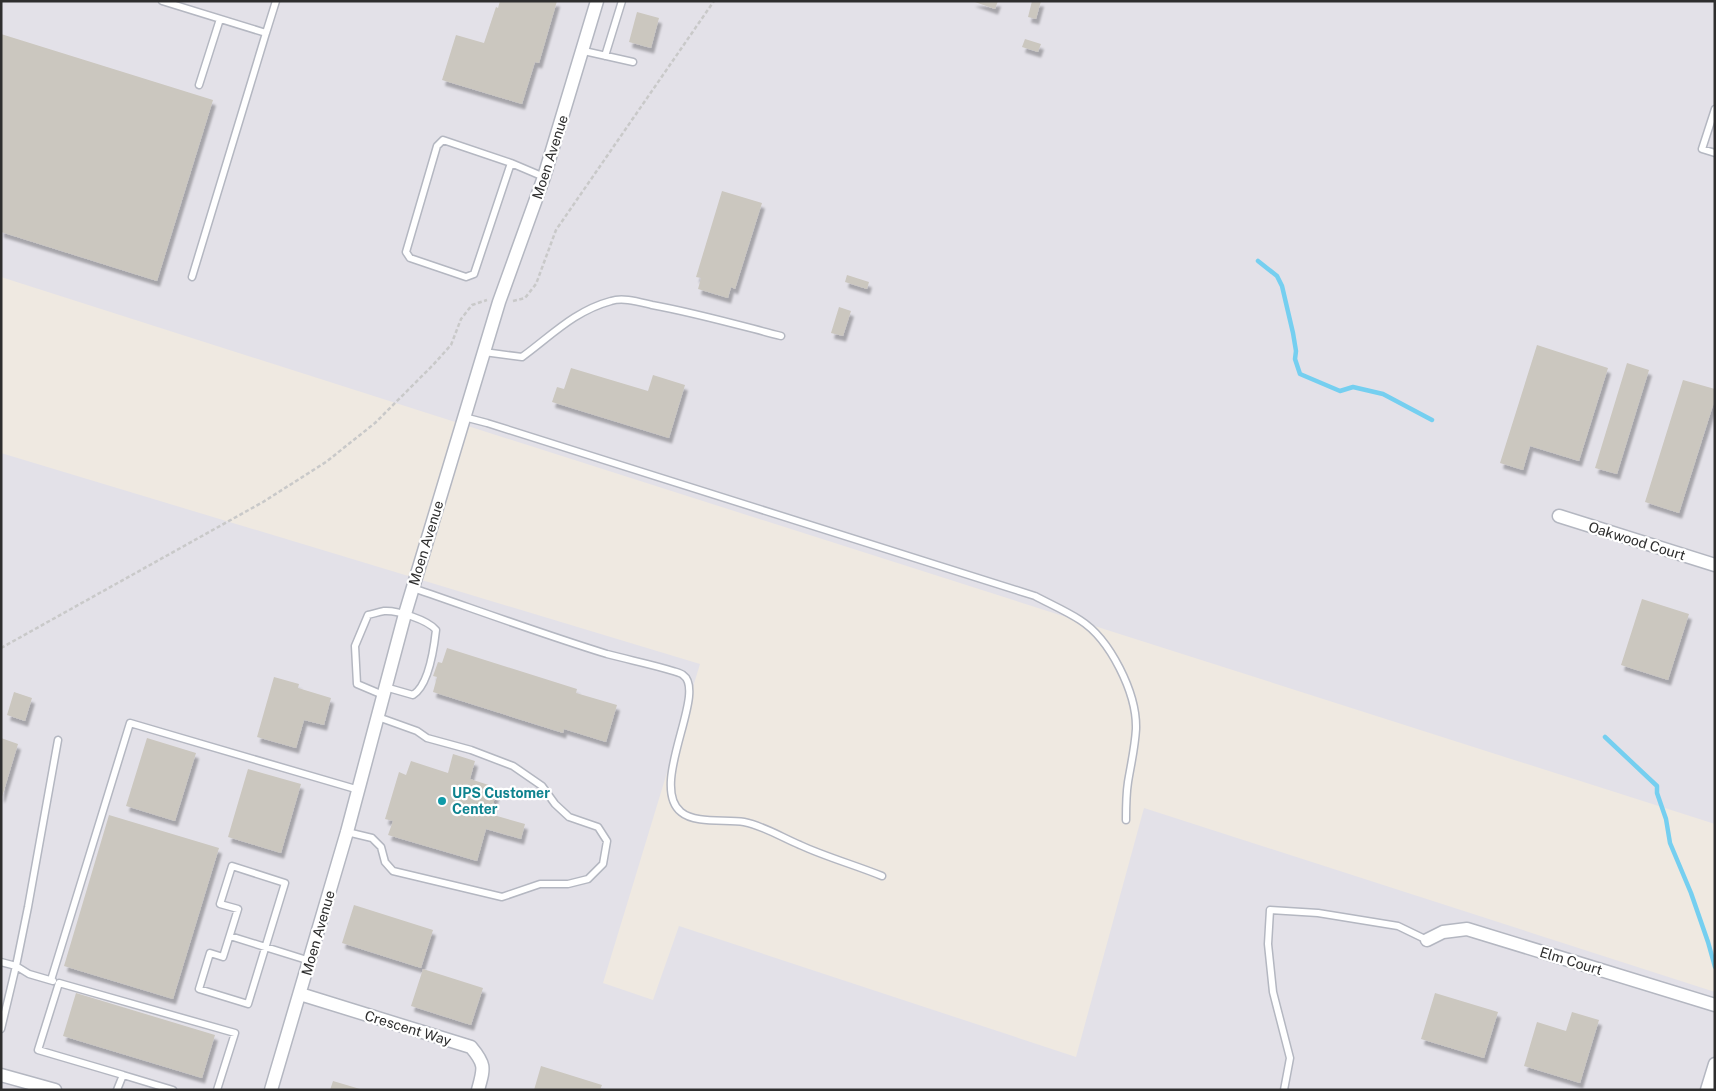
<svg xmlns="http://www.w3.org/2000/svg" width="1716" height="1091" viewBox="0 0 1716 1091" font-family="'Public Sans',sans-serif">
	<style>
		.industrial { fill: #e3e1e8 }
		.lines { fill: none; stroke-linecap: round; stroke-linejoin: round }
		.stream { stroke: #75cff0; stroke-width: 4.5 }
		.building { fill: #cbc7bf; filter: url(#shadow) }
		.service-casing { stroke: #b4b7c1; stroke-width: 9 }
		.minor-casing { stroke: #b4b7c1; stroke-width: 15 }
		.path { stroke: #c9c9c9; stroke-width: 2.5; stroke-dasharray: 4 2.5; stroke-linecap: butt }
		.service { stroke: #fff; stroke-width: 6 }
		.minor { stroke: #fff; stroke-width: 12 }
		.culture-dot { fill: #0f9aa8; stroke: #fff; stroke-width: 2 }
		.labels { text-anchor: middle; stroke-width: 4.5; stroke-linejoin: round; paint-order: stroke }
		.street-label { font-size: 14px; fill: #2e2e2e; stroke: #fff }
		.culture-label { font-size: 14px; font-weight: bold; fill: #0d838f; stroke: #fff; text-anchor: start }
	</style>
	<defs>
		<filter id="shadow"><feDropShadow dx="3" dy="5.5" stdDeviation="1" flood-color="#0004"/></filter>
	</defs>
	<rect width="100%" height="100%" fill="#efe9e1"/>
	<path class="industrial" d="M1,1H1715V824L1,277Z
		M1,453L700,664L603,983L653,1000L679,926L1076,1057L1144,808L1715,992V1090H1Z"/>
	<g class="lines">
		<path class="stream" d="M1258,261L1277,276L1282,286L1293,333L1296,351L1295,359L1300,374L1340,391L1353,387L1383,394L1432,420
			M1605,737L1657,786V793L1666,819L1670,843L1691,893L1708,942L1715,967"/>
	</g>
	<path class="building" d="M500,1H557L539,63L535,62L522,104L442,80L456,35L484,43L496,7L498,8Z
		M972,1H998L995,9Z
		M1032,1H1041L1036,19L1028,17Z
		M637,12L659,18L651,48L629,42Z
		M1,34L213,100L157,281L1,232Z
		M1025,39L1041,44L1038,52L1022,47Z
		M722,191L762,203L735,289L731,287L728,298L698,289L701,278L696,277Z
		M847,275L869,282L867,289L845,282Z
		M839,307L851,311L843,336L831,333Z
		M1537,345L1608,368L1579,461L1530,446L1523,470L1500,463Z
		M1627,363L1649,370L1617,474L1595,468Z
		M571,368L648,391L653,375L685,385L669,438L552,402L557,387L564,389Z
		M1683,380L1715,389V399L1679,513L1645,502Z
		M1642,599L1689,614L1668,680L1621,665Z
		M447,648L577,689L576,693L617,705L606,742L564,729L563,733L433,692L437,677L433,676L438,662L442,663Z
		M274,677L299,684L298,688L331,698L324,725L304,720L296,748L257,737Z
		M14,692L32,698L25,721L7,715Z
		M1,738L18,744L2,797H1Z
		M147,738L196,753L175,821L126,806Z
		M453,754L475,761L470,779L498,788L490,814L525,824L521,839L486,829L477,861L388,835L393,821L385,819L399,772L406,775L411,761L448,773Z
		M248,769L301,784L281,853L228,837Z
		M109,815L219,848L173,999L64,966Z
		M354,905L433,930L421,968L342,943Z
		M423,969L483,988L471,1025L411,1006Z
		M76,993L215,1035L202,1078L63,1036Z
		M1435,993L1498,1012L1484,1058L1421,1039Z
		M1572,1012L1599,1020L1580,1083L1524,1066L1537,1022L1566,1031Z
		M541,1066L602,1085L600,1090H534Z
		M333,1081L360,1089V1090H330Z"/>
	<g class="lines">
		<defs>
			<path id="service" d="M162,1L266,33L276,1
				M584,51L633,62
				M605,56L622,1
				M199,85L220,19
				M1715,109L1702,149L1715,153
				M511,163L474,274L466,277L410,258L406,252L437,146L443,140L511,163L544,177
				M192,277L266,33
				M484,352L522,357C551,336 574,311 611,301C623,297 639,302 652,305C696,313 738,325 781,336
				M464,417L487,423L1035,596C1050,604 1066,611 1080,620C1110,639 1137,693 1136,729C1135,747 1131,764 1128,782C1126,795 1126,808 1126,820
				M413,588C477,610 542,634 607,654C629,660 651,664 673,671C676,672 681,673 683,675C708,692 648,785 681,812C695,824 726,819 744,822C764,826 781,837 800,845C826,857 855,865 882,876
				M383,695L357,684L355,646L368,615C373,614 378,612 384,611C397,610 428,620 436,630C434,648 429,685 413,695L385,687
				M347,832L372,838L381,847L385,862L393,871L502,897L540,884H568L588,879L603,864L607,841L598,827L569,817L555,804L542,786L513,766L471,750L427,738L417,731L378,717
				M232,866L285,883L248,1004L199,989L210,953L223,957L238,909L220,904Z
				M230,936L310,961
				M1,962L16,966L1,1029
				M51,980L130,723L359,790
				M53,981L29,974L16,966L28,907L58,740
				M123,1075L173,1090
				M117,1090L123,1075L38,1050L59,983L235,1033L217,1090
				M1284,1090L1290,1058L1273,992L1268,944L1270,910L1318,913L1398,926L1427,940"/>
			<path id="minor" d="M1559,516L1715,565
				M1427,940L1443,932L1467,929L1715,1005
				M300,994L471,1047C486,1065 484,1068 478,1090
				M1,1075L55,1090
				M271,1090L347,832L405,614L499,302L544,177L597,1
				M1707,1090L1715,1064"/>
		</defs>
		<use href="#service" class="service-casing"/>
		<use href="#minor" class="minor-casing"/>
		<path class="path" d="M513,301L525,298L536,284L556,230L714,1
			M1,648L263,502L326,462L375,423L433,365L451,345L461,319L472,305L487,300"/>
		<use href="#service" class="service"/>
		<use href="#minor" class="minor"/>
	</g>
	<circle class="culture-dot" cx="442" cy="801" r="5"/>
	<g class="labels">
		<g class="street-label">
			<text transform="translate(550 157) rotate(-72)" y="5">Moen Avenue</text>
			<text transform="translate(1637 541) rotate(17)" y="5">Oakwood Court</text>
			<text transform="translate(426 543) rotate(-73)" y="5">Moen Avenue</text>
			<text transform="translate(318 933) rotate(-74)" y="5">Moen Avenue</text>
			<text transform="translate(1571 961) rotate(17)" y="5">Elm Court</text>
			<text transform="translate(408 1028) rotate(17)" y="5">Crescent Way</text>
		</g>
		<g class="culture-label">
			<text x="452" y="798">UPS Customer<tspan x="452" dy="16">Center</tspan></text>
		</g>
	</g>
	<rect width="1716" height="1091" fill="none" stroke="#2e2e2e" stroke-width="5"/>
</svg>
